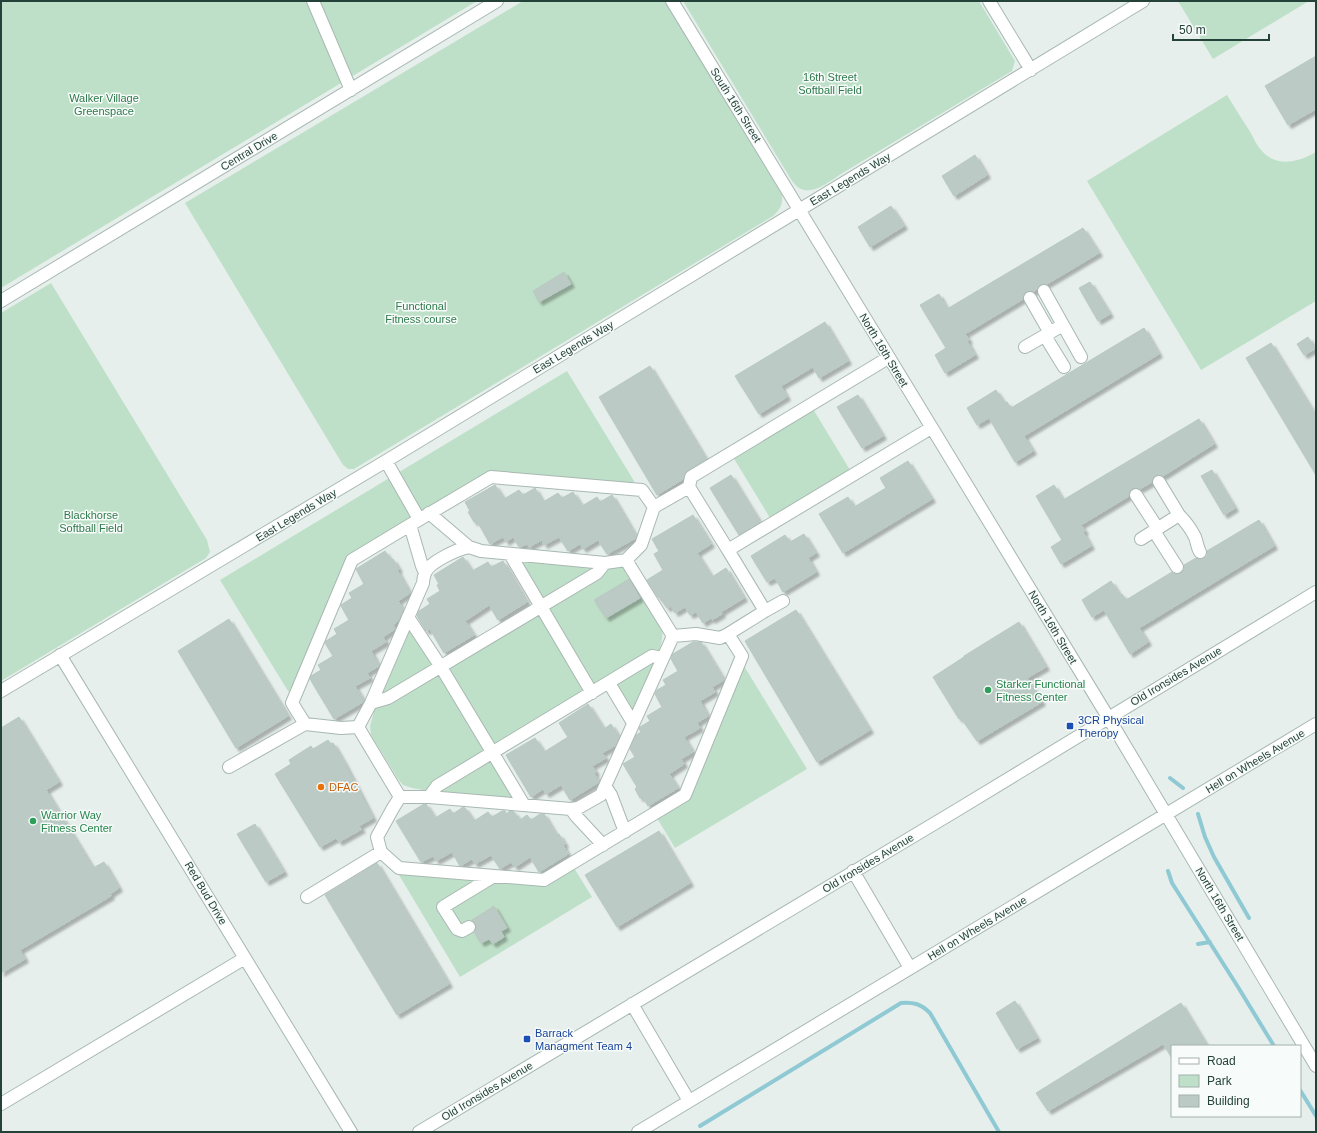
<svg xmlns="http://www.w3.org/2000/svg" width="1317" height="1133" viewBox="0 0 1317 1133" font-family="Helvetica,sans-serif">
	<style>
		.green { fill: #bfe0c8 }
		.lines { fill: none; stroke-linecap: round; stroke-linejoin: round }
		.stream { stroke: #8ec9d4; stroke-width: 4 }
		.building { fill: #bbcac4; stroke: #b8c9c2; filter: url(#shadow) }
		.minor-casing { stroke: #a8b8b2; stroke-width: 14 }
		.minor { stroke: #fff; stroke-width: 12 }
		.leisure-dot { fill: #2e9e5b; stroke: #f7fbf9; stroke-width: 1.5 }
		.transit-dot { fill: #1a4fb4; stroke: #f7fbf9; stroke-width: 1.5 }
		.food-dot { fill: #e8710a; stroke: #f7fbf9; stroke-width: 1.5 }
		.labels { text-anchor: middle; stroke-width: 3; stroke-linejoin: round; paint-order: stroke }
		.park-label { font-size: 11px; fill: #2d7a4b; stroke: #f7fbf9 }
		.street-label { font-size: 11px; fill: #24423a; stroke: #f7fbf9 }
		.leisure-label { font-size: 11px; fill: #27864d; stroke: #f7fbf9; text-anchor: start }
		.transit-label { font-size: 11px; fill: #164399; stroke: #f7fbf9; text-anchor: start }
		.food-label { font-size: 11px; fill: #c56008; stroke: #f7fbf9; text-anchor: start }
	</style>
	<defs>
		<filter id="shadow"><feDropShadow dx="3.5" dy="3.5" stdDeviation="1" flood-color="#0004"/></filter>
	</defs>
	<rect width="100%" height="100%" fill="#e6efeb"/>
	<path class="green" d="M1,1H477L1,288Z
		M523,1H665L782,195C783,204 780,210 773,216L354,469H348L343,465L185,203Z
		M683,1H979L1015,61L1012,71L841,174C830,181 813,196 799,188C797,187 794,183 792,181Z
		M1178,1H1309L1213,59Z
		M1227,95C1234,106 1241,118 1249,130C1253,136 1256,145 1262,151C1277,168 1299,162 1316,152V301L1201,370L1087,181Z
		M51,283L207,540L210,552L206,558L1,681V313Z
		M567,371L634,481L633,485L487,473L350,555L292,690L290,692L288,691L220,580Z
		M813,409L850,470L770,518L733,457Z
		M518,560L593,564L623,568L629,574L662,628C666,649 641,692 632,712L609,677L487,750L514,798L512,799L440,793L412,788L403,785L398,779L371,735L370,726L379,693L408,627L439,672L546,607Z
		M744,666L807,769L675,848L657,818L686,799Z
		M574,868L592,897L460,977L399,875V874L547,884Z"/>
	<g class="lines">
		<path class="stream" d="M1170,778L1183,788
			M1198,814L1205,837L1214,857L1249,918
			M1168,871L1172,883L1238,987L1274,1046
			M1198,944L1210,942
			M1300,1090L1316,1116
			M700,1126L901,1003C914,1002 921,1004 930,1013L999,1132"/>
	</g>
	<path class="building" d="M1316,56V109L1288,125L1265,86Z
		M975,155L987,175L954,196L942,176Z
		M891,206L904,226L870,247L858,227Z
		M1083,228L1099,253L1047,284L1040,285L1034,292L1030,291L1026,292L1023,295V299L965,334L969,340L967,341L975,355L945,373L935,355L946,348L920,305L939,294L947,309Z
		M564,272L571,284L539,302L533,291Z
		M1090,282L1110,314L1098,321L1079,288Z
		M825,322L848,361L819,378L813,367L781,386L787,397L759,414L735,376Z
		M1144,328L1159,354L1024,436L1033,451L1015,462L989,418L977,425L967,408L996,390L1005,404L1007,402L1011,408Z
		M1308,337L1315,349L1304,355L1297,344Z
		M1271,343L1316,416V475L1246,358Z
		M650,366L706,459L687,471L683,479L657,495L599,397Z
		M858,395L883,436L862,448L837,407Z
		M1199,419L1214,444L1163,476L1155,475L1153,478L1152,482L1140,489L1136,488L1132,489L1129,492V496L1081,525L1085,531L1083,532L1091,546L1061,564L1051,547L1062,540L1036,496L1054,485L1063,500Z
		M908,461L932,499L843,553L819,514L848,497L854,507L886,488L880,478Z
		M1212,470L1235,508L1224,515L1201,476Z
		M731,475L760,522L739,535L710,488Z
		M495,485L504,499L519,490L523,495L535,488L543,502L558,493L562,498L573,492L582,506L597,497L600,502L612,495L636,536V538L607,554L598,540L583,549L580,544L568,551L559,537L544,545L542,540L529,547L527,544L519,547L513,537L506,542L503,537L490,544L477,521L474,522L468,512L470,511L465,502Z
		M693,515L711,544L697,553L712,577L726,568L744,598L721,612L722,614L712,620L711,618L703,623L696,612L690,615L685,607L675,613L671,606L667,608L659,597H658L647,580L663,570L654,554L659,551L652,539Z
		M1259,520L1274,546L1139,628L1148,642L1130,654L1104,610L1092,617L1082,600L1111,581L1120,595L1122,594L1126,600L1172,572L1177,574L1181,573L1184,570V565L1196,558L1200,559L1204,558L1207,556V551Z
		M804,534L816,553L808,558L816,572L783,592L775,578L767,582L751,556L785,535L790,542Z
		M385,551L391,560L393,559L399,569L397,570L410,593L398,601L403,609L398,621L393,625L395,629L383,637L386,642L371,651L379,666L367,673L370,678L355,686L364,701L363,702L334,719L310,679L311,676L321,670L318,665L333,656L325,643L326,641L337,634L334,629L349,620L341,606V605L352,598L349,593L364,584L356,569Z
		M463,557L472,571L488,562L491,567L503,561L527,602L498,620L489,605L465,621L474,635L444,653L430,629L426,631L417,616L419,611L430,604L427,599L440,591L437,585L439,584L434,575Z
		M629,579L640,598L606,618L594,600Z
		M796,610L870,730L817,762L745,641Z
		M229,619L288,716L236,748L178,651Z
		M1019,622L1046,667L1027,678L1042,702L977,741L961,718L959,719L933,677L964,657V656Z
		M693,642H701L724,680L712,687L715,692L700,701L708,716L697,723L700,728L684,737L693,752L681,759L684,764L669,774L678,788L648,806L643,797L640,798L635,789L637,787L623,764L635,757L630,749L636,735L641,732L639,729L640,727L650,721L647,716L662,707L655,694L657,690L666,685L663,680L678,671L671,659L673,654Z
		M588,704L604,729L611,724L619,737L616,745L602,753L606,758L592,766L596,772L594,773L599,782L570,800L561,785L546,794L543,789L531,797L506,755L535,738L544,752L568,737L559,723Z
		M19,717L59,782L46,790L93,868L104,862L119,888L110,894L111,896L20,950L25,959L1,973V728Z
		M328,740L331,744L333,743L344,762L373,818L359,826L362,829L339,842L336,838L320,847L275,774L291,764L289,760L311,746L313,749Z
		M424,804H426L435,818L450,809L453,814L463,807L465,808L474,821L488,812L492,817L502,811H505L506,814L510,811L514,812L520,820L527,815L531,820L540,814H544L557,836L559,834L565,844L563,845L568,854L539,872L530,857L515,867L511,862L500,869L491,855L475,864L472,859L460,866L452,852L436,861L433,856L421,862L396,821Z
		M255,824L284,872L266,882L237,834Z
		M659,831L690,883L617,927L585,875Z
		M377,863L449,984L397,1015L325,895Z
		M494,906L507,928L501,931L504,937L493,944L489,939L481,943L474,932L476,927L475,923L472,920Z
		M1015,1001L1037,1038L1017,1049L996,1013Z
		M1181,1003L1207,1046H1172V1058L1163,1044L1048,1111L1036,1093Z"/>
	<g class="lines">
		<defs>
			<path id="minor" d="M313,1L351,90
				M672,1L1108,717L1316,1066
				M989,1L1031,70
				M1044,291L1063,325
				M1030,298L1050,333
				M1,301L497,1
				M1045,336L1064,367
				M1025,347L1063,325L1081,357
				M386,461L419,519
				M689,487L691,477L888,358
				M1136,495L1158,529
				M654,507L689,487L728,550L931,428
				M429,513L469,547
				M1179,515C1185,521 1191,529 1195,537C1197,542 1197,547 1200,552
				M410,525L422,566L425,573
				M1154,531L1177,567
				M1141,539L1179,515L1159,482
				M469,547L481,551L605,563L626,560L673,636L601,795L578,808L571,809L429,797H400L358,727L371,703L423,583C423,580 424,576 425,573C429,562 458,549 469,547Z
				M728,550L765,611L728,634
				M510,554L592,693
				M765,611L783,601
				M408,617L441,667L524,805
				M60,655L351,1132
				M609,683L633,723
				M1,691L386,461L1143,1
				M371,703L388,698L597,573L605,563
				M358,727L341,728L305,724L292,703L352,560L410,525L491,477L642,490L654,507L641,545L626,560
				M229,767L305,724
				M605,786L611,795L625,832
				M400,797L393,808L377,837L381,852L399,868L544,880L685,795L742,656L728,634L720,638L696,634L673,636
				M429,797L437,786L652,656L662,658
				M571,809L576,816L603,845
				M853,871L910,968
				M307,897L381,852
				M469,927L462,931L457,929L443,907L494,876
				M632,1004L689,1101
				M1,1104L245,958
				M419,1132L957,810L1316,592
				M638,1132L1316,724"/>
		</defs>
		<use href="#minor" class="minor-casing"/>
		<use href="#minor" class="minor"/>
	</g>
	<g class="leisure-dot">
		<circle cx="988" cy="690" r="4"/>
		<circle cx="33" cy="821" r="4"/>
	</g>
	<g class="transit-dot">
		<rect x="1066" y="722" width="8" height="8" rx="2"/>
		<rect x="523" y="1035" width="8" height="8" rx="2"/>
	</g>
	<circle class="food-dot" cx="321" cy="787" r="4"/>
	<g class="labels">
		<g class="park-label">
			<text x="830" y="81">16th Street<tspan x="830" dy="13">Softball Field</tspan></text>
			<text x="104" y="102">Walker Village<tspan x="104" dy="13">Greenspace</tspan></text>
			<text x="421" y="310">Functional<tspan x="421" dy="13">Fitness course</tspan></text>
			<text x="91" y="519">Blackhorse<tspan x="91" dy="13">Softball Field</tspan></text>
		</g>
		<g class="street-label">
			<text transform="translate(736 105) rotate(58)" y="4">South 16th Street</text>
			<text transform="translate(249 151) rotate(-31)" y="4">Central Drive</text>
			<text transform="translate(850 179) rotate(-31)" y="4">East Legends Way</text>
			<text transform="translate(573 347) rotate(-31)" y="4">East Legends Way</text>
			<text transform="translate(884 350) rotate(59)" y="4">North 16th Street</text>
			<text transform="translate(296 515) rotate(-31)" y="4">East Legends Way</text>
			<text transform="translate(1053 627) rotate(59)" y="4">North 16th Street</text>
			<text transform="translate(1176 676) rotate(-31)" y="4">Old Ironsides Avenue</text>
			<text transform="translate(1255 761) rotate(-31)" y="4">Hell on Wheels Avenue</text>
			<text transform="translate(868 863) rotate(-31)" y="4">Old Ironsides Avenue</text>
			<text transform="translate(206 893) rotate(59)" y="4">Red Bud Drive</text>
			<text transform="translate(1220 904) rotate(59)" y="4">North 16th Street</text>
			<text transform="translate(977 928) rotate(-31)" y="4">Hell on Wheels Avenue</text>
			<text transform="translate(487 1091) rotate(-31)" y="4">Old Ironsides Avenue</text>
		</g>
		<g class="leisure-label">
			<text x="996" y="688">Starker Functional<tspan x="996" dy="13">Fitness Center</tspan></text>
			<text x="41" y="819">Warrior Way<tspan x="41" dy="13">Fitness Center</tspan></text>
		</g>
		<g class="transit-label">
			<text x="1078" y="724">3CR Physical<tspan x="1078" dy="13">Theropy</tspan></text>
			<text x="535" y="1037">Barrack<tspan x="535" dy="13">Managment Team 4</tspan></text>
		</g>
		<g class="food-label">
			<text x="329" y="791">DFAC</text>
		</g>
	</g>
	<rect width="1317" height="1133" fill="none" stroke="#24423a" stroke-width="4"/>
	<rect x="1171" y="1045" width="130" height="72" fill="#f7fbf9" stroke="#a3b1ad"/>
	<rect x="1179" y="1058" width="20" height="6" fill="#ffffff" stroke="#a3b1ad"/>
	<text x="1207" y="1065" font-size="12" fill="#24423a">Road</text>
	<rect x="1179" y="1075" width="20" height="12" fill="#bfe0c8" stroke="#a3b1ad"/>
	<text x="1207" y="1085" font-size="12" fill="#24423a">Park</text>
	<rect x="1179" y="1095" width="20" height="12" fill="#bbcac4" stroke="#a3b1ad"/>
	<text x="1207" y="1105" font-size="12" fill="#24423a">Building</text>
	<path d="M1173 34v6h96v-6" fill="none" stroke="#24423a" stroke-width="2"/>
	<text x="1179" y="34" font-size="12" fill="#24423a" stroke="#f7fbf9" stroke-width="3" paint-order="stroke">50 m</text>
</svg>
